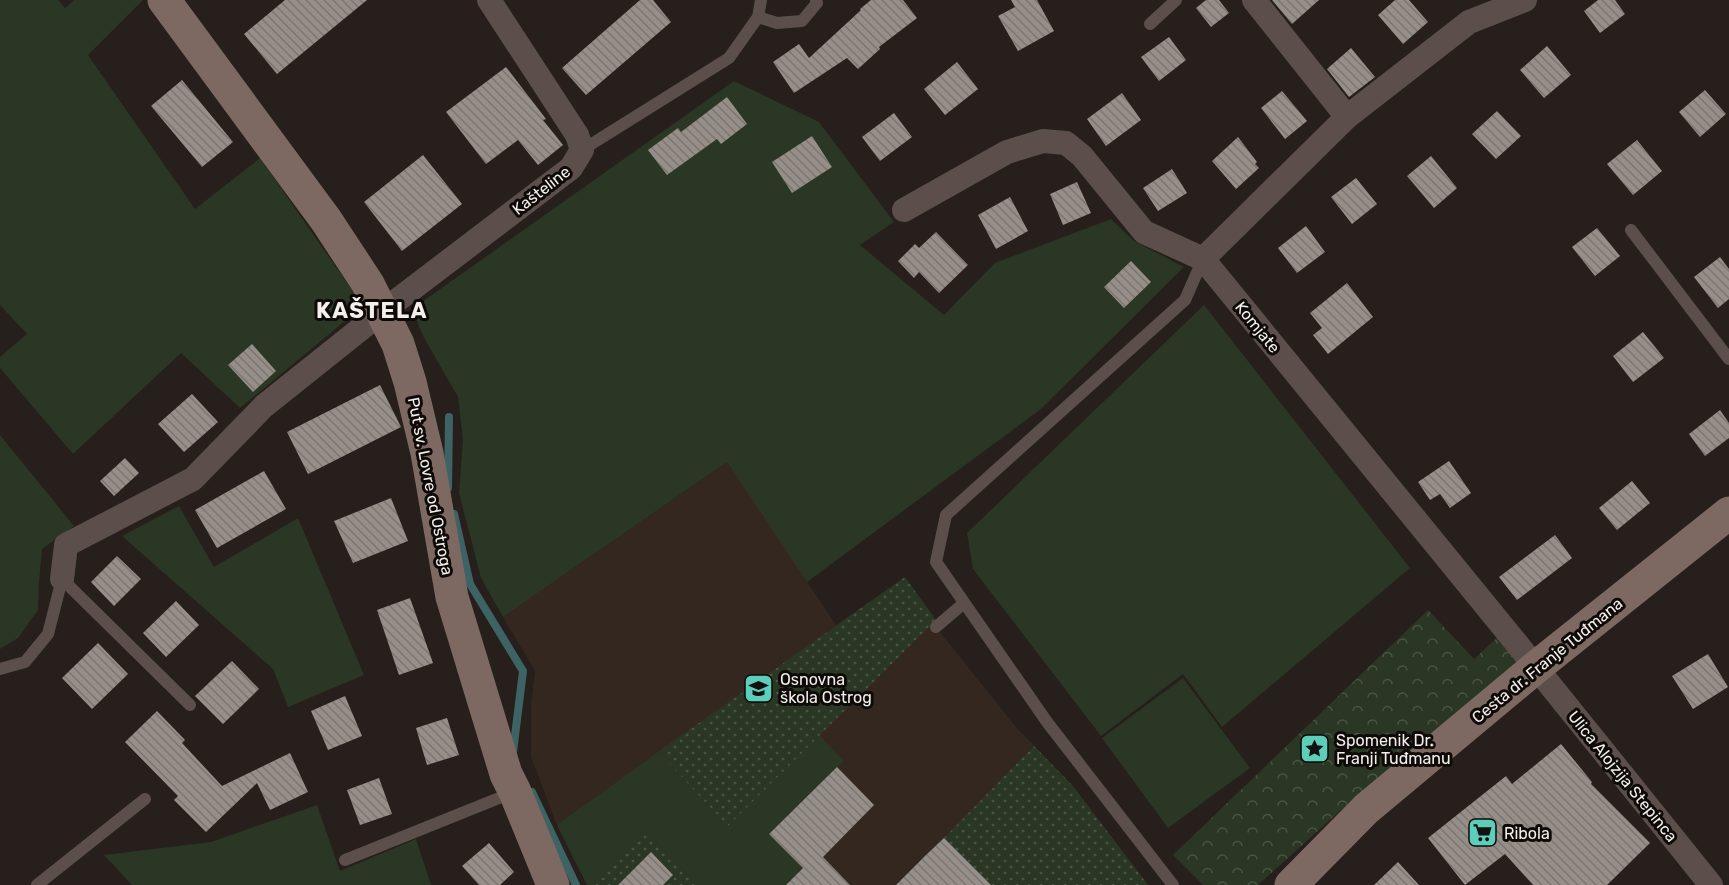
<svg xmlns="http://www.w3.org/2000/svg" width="1729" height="885" viewBox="0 0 1729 885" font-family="Rubik,sans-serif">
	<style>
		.built { fill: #342720 }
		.grass { fill: #2a3724 }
		.park { fill: url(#park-crowns) }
		.garden { fill: url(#garden-dots) }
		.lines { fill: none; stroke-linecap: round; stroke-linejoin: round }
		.stream { stroke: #3d6364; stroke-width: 8 }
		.building { fill: url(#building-back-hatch) }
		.lane { stroke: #5c4f4b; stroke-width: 12 }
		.street { stroke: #5c4f4b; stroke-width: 24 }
		.secondary { stroke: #7e6962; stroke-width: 33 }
		.labels { text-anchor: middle; stroke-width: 6; stroke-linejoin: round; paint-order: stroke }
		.street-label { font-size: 16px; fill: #f4efec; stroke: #0d0a08 }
		.poi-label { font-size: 16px; fill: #f4efec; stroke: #0d0a08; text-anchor: start }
		.district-label { font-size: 22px; font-weight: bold; letter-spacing: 1.5px; fill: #f4efec; stroke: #0d0a08 }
	</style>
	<defs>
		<pattern id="park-crowns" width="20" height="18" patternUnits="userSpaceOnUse" patternTransform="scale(1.5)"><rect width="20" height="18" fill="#2a3724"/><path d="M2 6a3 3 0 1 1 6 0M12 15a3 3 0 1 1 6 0" fill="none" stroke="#4a5444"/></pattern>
		<pattern id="garden-dots" width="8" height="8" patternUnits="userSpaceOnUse" patternTransform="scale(1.5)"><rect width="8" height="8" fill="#2a3724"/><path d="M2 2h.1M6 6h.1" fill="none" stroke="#4a5444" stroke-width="1.8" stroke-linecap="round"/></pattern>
		<pattern id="building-back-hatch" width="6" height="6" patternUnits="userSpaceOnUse" patternTransform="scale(1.5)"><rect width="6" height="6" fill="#968e88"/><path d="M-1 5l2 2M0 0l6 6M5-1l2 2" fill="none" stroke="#7b7671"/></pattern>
	</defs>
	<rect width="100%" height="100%" fill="#261f1b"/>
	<path class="built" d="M727,462L836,625L905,577L936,627L1016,727L1073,786L1148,885H587L557,825L531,757V704L535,671L503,617Z"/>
	<path class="grass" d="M0,0H58L65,8L74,0H143L88,55L195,209L260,158L363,306L240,408L181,353L73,454L0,368V357L27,334L0,305Z
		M734,81L819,122L894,222L860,245L944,315L995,263L1111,219L1134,241L1184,267L1041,409L807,582L727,462L503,617L481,578L459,493L463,440L458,397L423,336L412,309Z
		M1204,305L1410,568L1222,727L1183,674L1101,736L973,569L967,533Z
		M0,435L74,526L42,549L39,583L38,610L18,638L0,649Z
		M179,506L214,567L298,518L364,675L288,707L273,669L122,536Z
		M1183,678L1250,768L1168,828L1102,738Z
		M819,735L844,761L769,834L803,868L786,885H697L646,832L593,885H587L557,825L658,752L728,826Z
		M317,805L340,871L416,839L431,885H132L104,855L211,842Z"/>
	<path class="park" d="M1428,610L1474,659L1500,635L1514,650L1517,665L1351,801L1258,885H1203L1173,855Z"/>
	<path class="garden" d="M905,577L936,620L728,826L658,752Z
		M1034,746L1073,786L1148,885H991L944,838Z
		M646,832L697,885H593Z"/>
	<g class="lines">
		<path class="stream" d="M448,488L449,417
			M454,514L470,584L523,671L513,752
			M532,792L576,885"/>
	</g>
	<path class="building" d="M285,0H367L277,74L244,34Z
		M640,0H653L671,22L586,95L562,68Z
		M871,0H903L917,18L879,47L880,49L858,69L847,58L794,93L773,62L799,44L809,58L861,10L860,9Z
		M1011,0H1037L1054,31L1018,51L998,16L1015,7Z
		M1206,0H1219L1229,13L1211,27L1196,8Z
		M1272,0H1319L1292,24Z
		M1395,0H1409L1428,22L1403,44L1378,15Z
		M1598,0H1615L1625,14L1600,33L1584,11Z
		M1169,37L1186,60L1159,81L1141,57Z
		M1547,46L1571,75L1544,98L1520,70Z
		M1351,48L1375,77L1349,97L1327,69Z
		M957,62L978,89L945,115L924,89Z
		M506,67L546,119L543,120L563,145L538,165L518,140L486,164L446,112Z
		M182,80L233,142L202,167L151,106Z
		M1705,90L1726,114L1700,137L1679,112Z
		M1282,91L1307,121L1285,139L1261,108Z
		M1122,93L1141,120L1106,146L1087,119Z
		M727,97L747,124L721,144L717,139L667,175L648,150L678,128L681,132Z
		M1497,111L1521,136L1496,159L1472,134Z
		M894,113L912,137L880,161L862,137Z
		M812,136L832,167L792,193L772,162Z
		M1238,137L1257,162L1255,164L1259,168L1236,189L1212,161Z
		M1637,140L1662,171L1633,195L1607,164Z
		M423,155L462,204L402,251L364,202Z
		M1431,156L1457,188L1434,208L1407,176Z
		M1172,169L1187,193L1158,211L1143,188Z
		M1356,178L1377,204L1352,224L1331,197Z
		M1077,182L1091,213L1063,225L1050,194Z
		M1010,197L1028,231L996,249L978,215Z
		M1306,226L1325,252L1297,273L1278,248Z
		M1597,228L1620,256L1595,276L1572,247Z
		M936,232L968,265L939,293L919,272L914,278L898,261L915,244L919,248Z
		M1720,257L1729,269V299L1718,308L1694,277Z
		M1131,261L1151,282L1124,308L1104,287Z
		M1347,283L1373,317L1328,354L1313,335L1322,328L1310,313Z
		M1643,332L1664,358L1633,382L1613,356Z
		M252,344L276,371L253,392L228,365Z
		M380,385L401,427L308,474L287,432Z
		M192,394L218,422L184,452L158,424Z
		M1720,410L1729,423V438L1705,456L1689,434Z
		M125,458L139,473L114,496L100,481Z
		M1449,461L1471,493L1450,508L1440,494L1430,500L1418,482Z
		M264,471L286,509L217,548L195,510Z
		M1632,481L1650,503L1617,530L1599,508Z
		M391,498L408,541L353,563L334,521Z
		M1555,535L1572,558L1517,600L1499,577Z
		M117,556L141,579L114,606L91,582Z
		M410,598L433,663L399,675L377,610Z
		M176,601L199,625L166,657L143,633Z
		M98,643L128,674L92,709L62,678Z
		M1708,654L1728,687L1693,709L1672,676Z
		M232,661L259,689L223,724L195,696Z
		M345,696L362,736L328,750L311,711Z
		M157,711L185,740L182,743L222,786L290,753L308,792L270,810L257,783L206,832L174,800L178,796L125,742Z
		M447,718L459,755L427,765L416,728Z
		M1561,744L1592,782L1591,784L1650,843L1607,885H1533L1505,854L1465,885L1428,838L1506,776L1512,784Z
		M837,767L874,805L823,857L850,885H786L803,868L769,834Z
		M379,778L392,814L360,825L347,790Z
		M944,838L991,885H896L926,855Z
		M489,843L514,872L500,885H479L462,866Z
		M651,852L673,875L663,885H618Z
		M1398,862L1419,885H1374Z"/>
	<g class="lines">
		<path class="lane" d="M758,17L777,23L802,21L817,3L816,0
			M1150,24L1176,0
			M582,150L729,58L758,17L761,0
			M1631,230L1729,359
			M62,579L190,705
			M936,627L964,603
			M0,669L25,662L48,634L62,579
			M345,860L514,792
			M37,885L145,799
			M1173,885L1047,722L936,562L946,515L1185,300L1203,259"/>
		<path class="street" d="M1254,0L1347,117L1203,259L1526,655L1711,885
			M1347,117L1469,22L1525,0
			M904,210L1007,152L1043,141L1066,143L1082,156L1144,232L1203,259
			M62,579L66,545L193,479L264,406L383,311L571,168L582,150L577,135L489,0"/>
		<path class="secondary" d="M164,0L326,220L368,284L398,344L410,382L427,453L452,597L506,774L515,792L553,885
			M1291,885L1366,809L1535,668L1729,513"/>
	</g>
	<defs>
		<symbol id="school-square" viewBox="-11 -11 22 22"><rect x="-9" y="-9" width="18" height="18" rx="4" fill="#5cceba" stroke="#0d0a08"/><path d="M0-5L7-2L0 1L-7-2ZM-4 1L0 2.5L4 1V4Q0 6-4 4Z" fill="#111"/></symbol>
		<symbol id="sight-square" viewBox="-11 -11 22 22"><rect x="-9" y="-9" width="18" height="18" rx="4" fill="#5cceba" stroke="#0d0a08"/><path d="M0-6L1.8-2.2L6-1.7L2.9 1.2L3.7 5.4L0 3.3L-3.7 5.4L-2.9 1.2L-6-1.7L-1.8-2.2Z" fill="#111"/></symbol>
		<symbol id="supermarket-square" viewBox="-11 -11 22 22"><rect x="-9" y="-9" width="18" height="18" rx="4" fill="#5cceba" stroke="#0d0a08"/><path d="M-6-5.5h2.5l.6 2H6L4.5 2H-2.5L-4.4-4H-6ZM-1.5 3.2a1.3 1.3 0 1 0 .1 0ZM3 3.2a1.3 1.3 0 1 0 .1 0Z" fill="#111"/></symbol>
	</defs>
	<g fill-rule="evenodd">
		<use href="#school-square" x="742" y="672" width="33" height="33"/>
		<use href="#sight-square" x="1298" y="732" width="33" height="33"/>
		<use href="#supermarket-square" x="1466" y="816" width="33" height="33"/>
	</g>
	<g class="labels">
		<g class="street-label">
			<text transform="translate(541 190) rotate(-38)" y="6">Kašteline</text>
			<text transform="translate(1258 327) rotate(51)" y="6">Komjate</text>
			<text transform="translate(431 486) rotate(79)" y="6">Put sv. Lovre od Ostroga</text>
			<text transform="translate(1547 660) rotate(-39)" y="6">Cesta dr. Franje Tuđmana</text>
			<text transform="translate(1623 776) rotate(51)" y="6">Ulica Alojzija Stepinca</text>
		</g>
		<g class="poi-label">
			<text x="780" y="685">Osnovna<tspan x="780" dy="18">škola Ostrog</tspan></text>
			<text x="1336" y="746">Spomenik Dr.<tspan x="1336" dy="18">Franji Tuđmanu</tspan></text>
			<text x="1504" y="839">Ribola</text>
		</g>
		<g class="district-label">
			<text x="372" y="318">KAŠTELA</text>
		</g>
	</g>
</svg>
